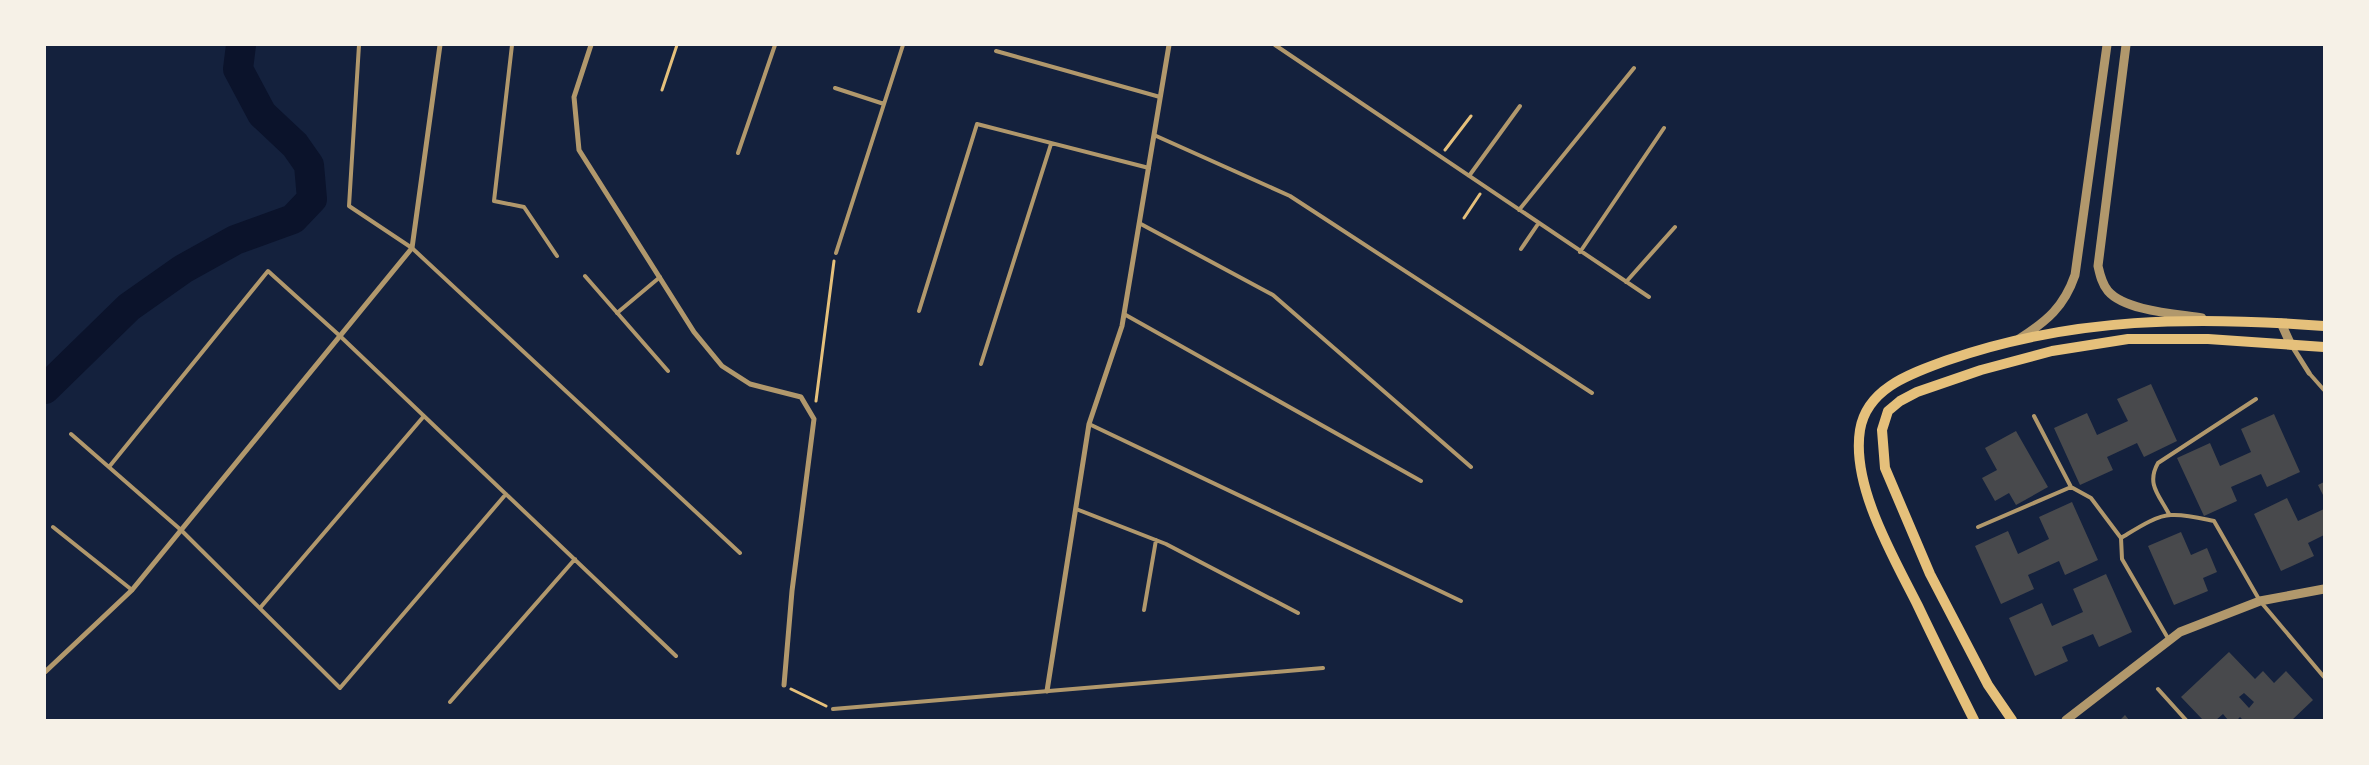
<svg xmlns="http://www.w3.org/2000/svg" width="2369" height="765" viewBox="0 0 2369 765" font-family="Commissioner,sans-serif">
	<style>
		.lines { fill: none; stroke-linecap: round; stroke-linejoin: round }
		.river { stroke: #0b132b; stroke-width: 30 }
		.building { fill: #48494c; fill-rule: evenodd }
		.path { stroke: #e5c07b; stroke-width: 3 }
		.service { stroke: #b1986c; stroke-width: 4 }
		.minor { stroke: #b1986c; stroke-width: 5 }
		.tertiary { stroke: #b1986c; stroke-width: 9 }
		.secondary { stroke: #e5c07b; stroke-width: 10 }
	</style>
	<rect width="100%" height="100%" fill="#14213d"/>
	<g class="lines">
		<path class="river" d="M45,389L129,307L183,269L235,240L293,219L312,199L309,165L295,145L262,114L238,69L241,45"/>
	</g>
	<path class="building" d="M2151,384L2177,441L2144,457L2137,443L2107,457L2113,470L2080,485L2054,428L2087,413L2097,435L2128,421L2117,399Z
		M2274,414L2300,472L2267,487L2261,474L2231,487L2237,501L2204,516L2177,458L2210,443L2220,466L2251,452L2241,429Z
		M2016,431L2048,487L2016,505L2009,493L1995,501L1982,478L1997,470L1985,448Z
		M2324,482V497L2318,485Z
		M2287,498L2298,521L2324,509V535L2308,543L2314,556L2281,571L2254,514Z
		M2072,502L2098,560L2065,575L2059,561L2028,575L2034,589L2001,604L1975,546L2008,531L2018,554L2049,539L2039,517Z
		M2181,532L2191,555L2207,548L2217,572L2203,578L2208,591L2174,605L2148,546Z
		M2106,574L2132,632L2099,647L2093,634L2062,647L2068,661L2035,676L2009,618L2042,603L2052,626L2083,612L2073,589Z
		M2229,652L2255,679L2263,671L2274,683L2286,671L2313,700L2292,720H2243L2240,717L2237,720H2228L2223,714L2216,720H2203L2181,697ZM2244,693L2254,702L2249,708L2239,697Z
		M2125,715L2129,720H2120Z"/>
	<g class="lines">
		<path class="path" d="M662,90L677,45
			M1445,150L1471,116
			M1464,218L1480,194
			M816,401L834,261
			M791,689L826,706"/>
		<path class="service" d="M359,45L349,206L412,248L740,553
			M512,45L494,201L524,207L557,256
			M1275,45L1649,297
			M996,51L1160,97
			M835,88L884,104
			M1154,135L1290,196L1592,393
			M738,153L775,45
			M1469,176L1520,106
			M1519,210L1634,68
			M1139,223L1273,295L1471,467
			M1521,249L1538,224
			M1580,252L1664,128
			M836,253L903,45
			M585,276L668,371
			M1626,282L1675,227
			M919,311L977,124L1149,168
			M617,313L660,277
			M1124,314L1421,481
			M981,364L1051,144
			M2309,373L2324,390
			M2034,416L2071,487L2091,498L2121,538
			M1089,424L1461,601
			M71,434L181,530L340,688L506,494
			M109,467L268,271L340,336L676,656
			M1076,509L1166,544L1298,613
			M2169,514C2159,495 2146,484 2158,463L2256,399
			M53,527L132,590
			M1978,527L2071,487
			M260,608L424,416
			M1144,610L1156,540
			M2169,640L2122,559L2121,538C2133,531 2156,515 2171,515C2185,514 2200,518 2214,521L2260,601L2324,677
			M2158,689L2186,720
			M450,702L575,559
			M833,709L1323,668"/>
		<path class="minor" d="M591,45L574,97L579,150L694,332L722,366L750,384L801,397L814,419L792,591L784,685
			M2292,346L2309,373
			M45,672L132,590L412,248L440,45
			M1047,691L1089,424L1122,326L1169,45"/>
		<path class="tertiary" d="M2126,45L2098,266C2100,275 2102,284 2108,291C2125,311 2178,314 2202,318
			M2281,323L2291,345
			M2019,339C2047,321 2064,307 2075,275L2107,45
			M2066,720L2180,632L2260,601L2324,589"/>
		<path class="secondary" d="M1974,720C1955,682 1936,644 1918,606C1894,558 1851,486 1860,430C1867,387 1913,373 1948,360C2072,317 2195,316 2324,326
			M2012,720L1988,685L1930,574L1885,468L1882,430L1888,411L1900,401L1917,392L1981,370L2052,351L2128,339H2208L2324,347"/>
	</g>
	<rect width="2369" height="765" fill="none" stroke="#f6f1e7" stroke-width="92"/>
</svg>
